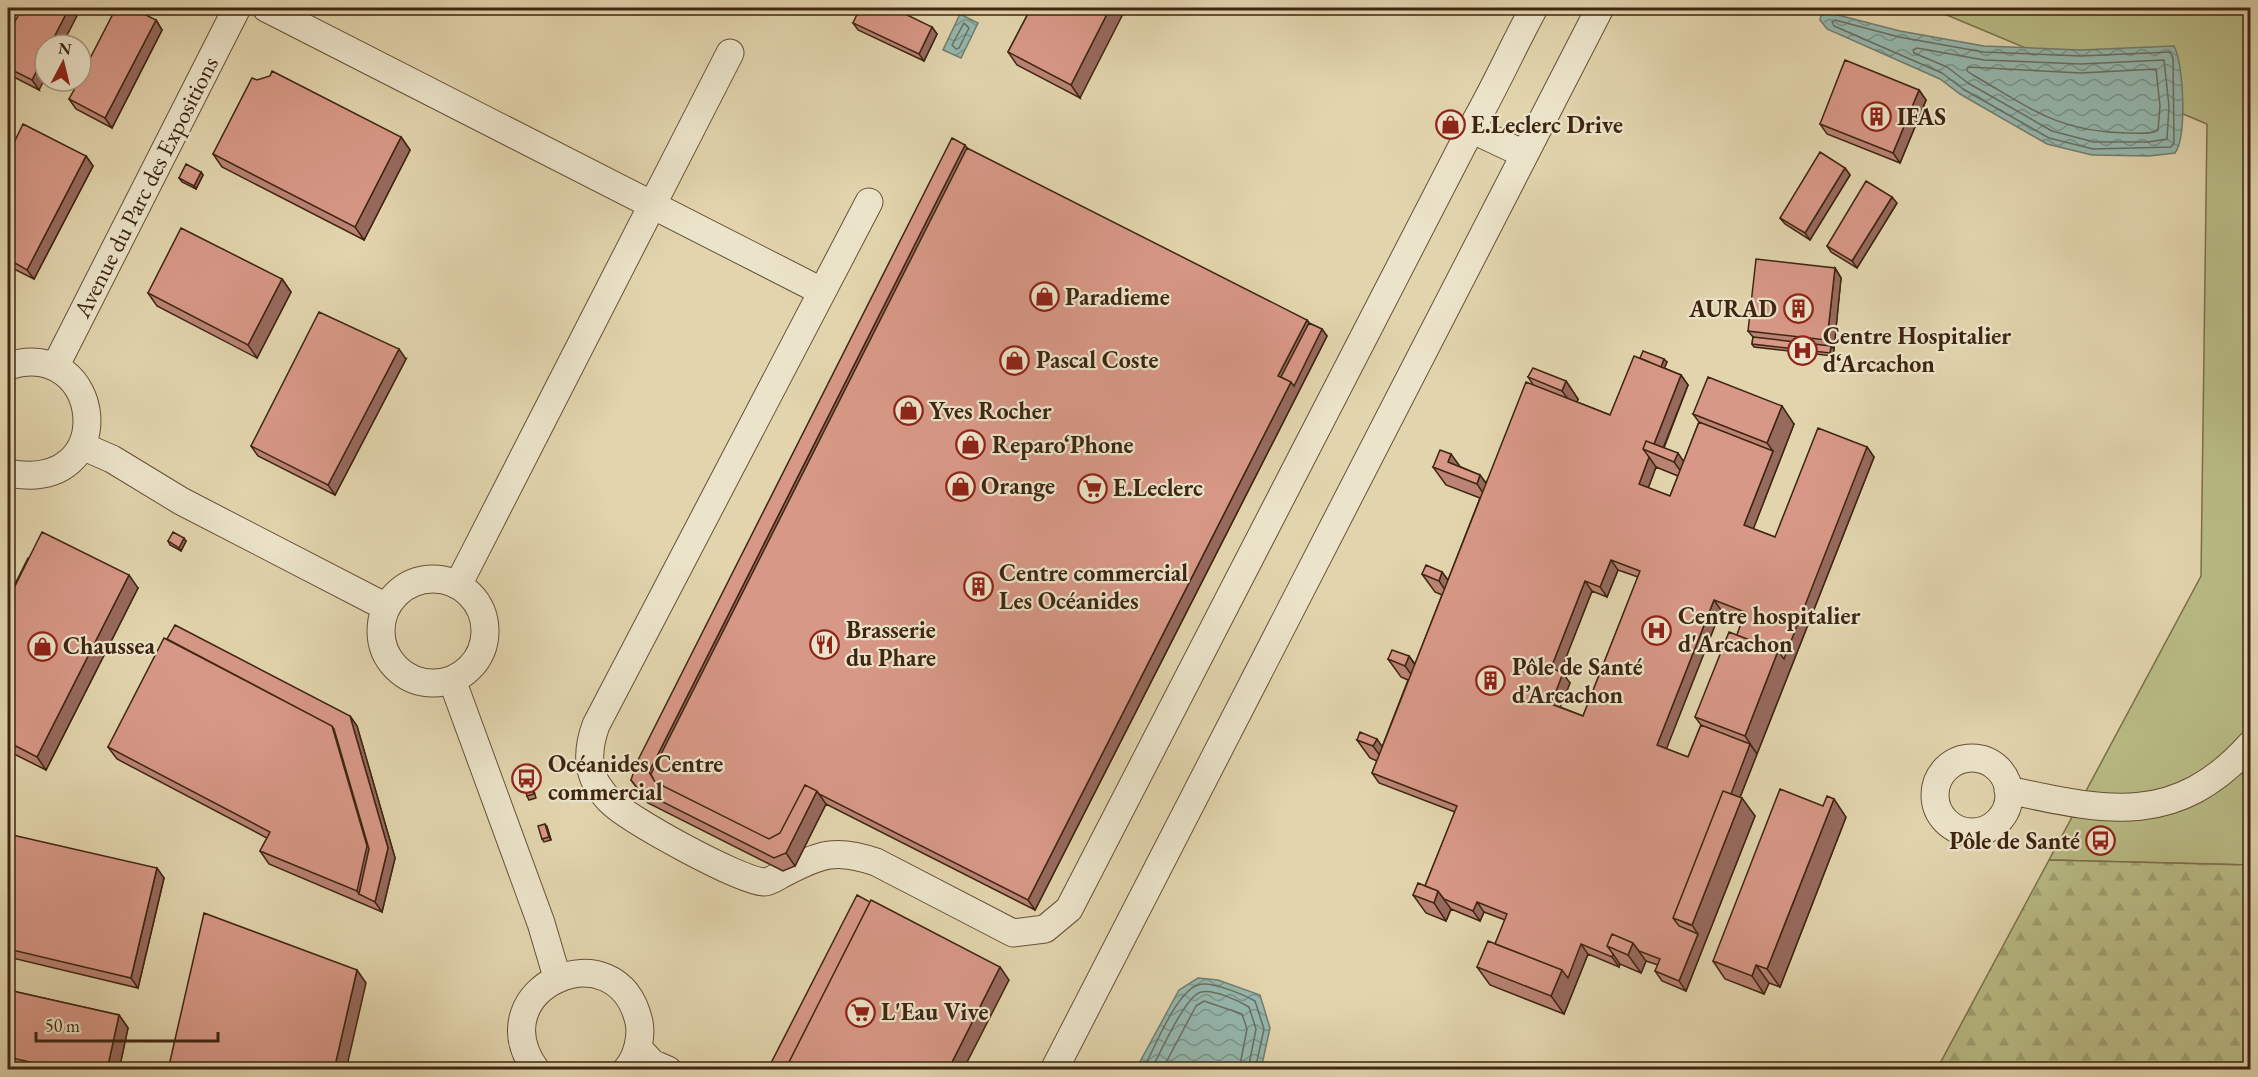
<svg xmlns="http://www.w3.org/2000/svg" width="2258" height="1077" viewBox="0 0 2258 1077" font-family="'EB Garamond',serif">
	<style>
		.green { fill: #b9bc86; stroke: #7c704c; stroke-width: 1.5 }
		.forest { fill: url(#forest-firs); stroke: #7c704c; stroke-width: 1.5 }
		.water { fill: url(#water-waves); stroke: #727d70; stroke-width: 1.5 }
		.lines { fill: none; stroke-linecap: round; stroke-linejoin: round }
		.shore { stroke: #6a6e60; stroke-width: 1.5 }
		.minor-casing { stroke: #675138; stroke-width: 29 }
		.minor { stroke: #ece4ca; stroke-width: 27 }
		.wall { fill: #ba8374; stroke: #3e2511; stroke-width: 1.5; fill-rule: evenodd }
		.shaded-wall { fill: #976a5e; stroke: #3e2511; stroke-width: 1.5 }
		.building { fill: #d89887; stroke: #3e2511; stroke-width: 1.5; fill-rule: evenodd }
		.labels { text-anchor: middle; stroke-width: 4.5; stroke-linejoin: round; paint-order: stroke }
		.poi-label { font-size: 24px; font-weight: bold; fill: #3e2511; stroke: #ece4ca; text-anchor: start }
		.street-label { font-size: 24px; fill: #3e2511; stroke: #ece4ca }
	</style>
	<defs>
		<pattern id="forest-firs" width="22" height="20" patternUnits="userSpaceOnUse" patternTransform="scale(1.5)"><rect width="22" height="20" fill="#b9bc86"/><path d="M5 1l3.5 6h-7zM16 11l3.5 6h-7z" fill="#a0a173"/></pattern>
		<pattern id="water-waves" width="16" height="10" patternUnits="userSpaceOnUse" patternTransform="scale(1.5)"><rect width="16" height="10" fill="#95b8af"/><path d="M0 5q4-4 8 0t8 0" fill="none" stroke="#7b958d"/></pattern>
	</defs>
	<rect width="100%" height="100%" fill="#e2d5ae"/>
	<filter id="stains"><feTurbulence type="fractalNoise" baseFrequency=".00333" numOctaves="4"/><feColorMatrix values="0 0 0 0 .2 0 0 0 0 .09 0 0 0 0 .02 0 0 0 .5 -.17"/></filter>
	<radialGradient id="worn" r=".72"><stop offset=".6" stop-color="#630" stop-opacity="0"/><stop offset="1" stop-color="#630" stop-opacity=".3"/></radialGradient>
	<path class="green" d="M1930,8H2250V865L2049,860L2201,576L2207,124Z"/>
	<path class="forest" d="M2049,860L2250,865V1069H1937Z"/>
	<path class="water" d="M1830,13L1900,31L1984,46L2081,50L2174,46C2184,65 2187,136 2175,153L2149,156L2092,155L2047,144L1960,94L1940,79L1827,29L1820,20L1821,15Z
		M960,14L978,23L961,58L943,50Z
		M1198,978L1218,980L1260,995L1270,1028L1261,1069H1136L1179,990Z"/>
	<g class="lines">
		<path class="shore" d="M1835,20L1899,37L1983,52L2081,56L2170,52L2173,58L2174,143L2171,147L2093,149L2049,138L1963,89L1942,73L1834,26L1832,22Z
			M964,23L969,28L959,48L956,49L952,45Z
			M1917,48L1984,60L2081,64L2164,60L2169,106L2167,139L2148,142H2094L2052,131L1968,83L1947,67L1914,53L1913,50Z
			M1968,67L2081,73L2156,69L2160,106L2158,130C2150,135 2137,133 2127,133C2058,132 2030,108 1973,75L1967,71Z
			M1143,1070C1154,1049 1176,992 1198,985C1210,980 1244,995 1255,1001L1264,1029L1255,1070
			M1151,1070C1160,1054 1185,996 1201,992C1214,989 1239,1001 1249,1007L1256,1029L1248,1070
			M1162,1070L1196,1006L1204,1001L1242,1014L1247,1029L1239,1070"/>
		<defs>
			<path id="minor" d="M266,8L821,291
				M1471,129L1524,154
				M869,202L596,725C589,744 586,764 596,783C600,789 605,796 610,801C629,820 738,880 764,882C770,882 778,876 784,873C821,854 835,848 876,862L1013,933L1045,929L1069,909L1471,129C1494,90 1512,48 1534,8
				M8,366C103,335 123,495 8,473
				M55,367L237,8
				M82,446L112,459L181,501L386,607
				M381 631a52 52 0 1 1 104 0a52 52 0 1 1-104 0Z
				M458,585L730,53
				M452,680L541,923L557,977
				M1935 795a37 37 0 1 1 74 0a37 37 0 1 1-74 0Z
				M2008,790C2106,811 2175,828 2250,745
				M638,1048L652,1063L668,1070
				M536,1070C477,988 617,926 639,1022C642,1037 637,1058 626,1070
				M1054,1070L1600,8"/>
		</defs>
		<use href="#minor" class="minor-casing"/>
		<use href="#minor" class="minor"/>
	</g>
	<path class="wall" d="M1031,8L1080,98L1017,65L1008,52Z
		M156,20L162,30L112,128L76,109L69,99Z
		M853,23L932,27L937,34L924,61L858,30Z
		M8,35L39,90L8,74Z
		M1919,90L1926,100L1900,163L1827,134L1820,124Z
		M401,137L410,150L364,240L222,167L213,154Z
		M8,155L86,156L93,166L34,279L8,266Z
		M1845,168L1850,175L1810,240L1785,224L1780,218Z
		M201,172L203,175L196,189L182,182L179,178Z
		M1897,203L1857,268L1831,252L1827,246Z
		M1835,268L1841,278L1833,356L1754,347L1752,344L1753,337L1748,331Z
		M282,279L291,292L257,358L157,306L148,293Z
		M1307,320L1309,323L1322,329L1327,336L1035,910L826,804L795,866L783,871L648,803L631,780Z
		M1640,358L1667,362L1664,368L1681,375L1688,385L1664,448L1684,461L1699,422L1693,414L1794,424L1753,529L1775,537L1867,447L1874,457L1740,797L1755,816L1686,991L1662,981L1655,971L1658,965L1646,961L1641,973L1620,964L1619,967L1588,954L1564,1014L1490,985L1477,967L1495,944L1505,920L1484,912L1480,921L1451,909L1446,921L1426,913L1413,895L1425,886L1455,812L1379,783L1372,773L1377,761L1370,758L1357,740L1382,747L1408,680L1401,677L1388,659L1409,656L1415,664L1442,595L1435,592L1422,574L1442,572L1448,580L1480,498L1446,485L1433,467H1461L1480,475L1486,483L1534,386L1528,377L1566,381L1578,399L1577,402L1610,415ZM1656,467L1678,476L1670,496L1648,488ZM1618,570L1638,577L1583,716L1560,707L1570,683L1560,672L1592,591L1607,597ZM1721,610L1743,619L1737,635L1695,717L1701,725L1688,757L1666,749Z
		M406,359L335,495L258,456L251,446Z
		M168,541H186L181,551L170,545Z
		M138,588L46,770L8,751V600Z
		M350,716L357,726L395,858L382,912L269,864L260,851L267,838L117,759L108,747Z
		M529,781L532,784L536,798L529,800L527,796Z
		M1846,817L1780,987L1769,983L1764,994L1725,979L1713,961Z
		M547,827L551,840L544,842L542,839Z
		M8,834L164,878L138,988L8,957Z
		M8,990L119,1015L128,1028L119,1070H17L8,1067Z"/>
	<path class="shaded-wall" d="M69,8H81L62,45H50Z
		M1110,8H1126L1080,98L1071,85Z
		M156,20L162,30L112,128L105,118Z
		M932,27L937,34L924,61L919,54Z
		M45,55V78L39,90L32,80Z
		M1919,90L1926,100L1900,163L1893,153Z
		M401,137L410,150L364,240L355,227Z
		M965,145L974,158L658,784L649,772Z
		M86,156L93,166L34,279L27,270Z
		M1845,168L1850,175L1810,240L1805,233Z
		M201,172L203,175L196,189L194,186Z
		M1892,197L1897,203L1857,268L1852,261Z
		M1835,268L1841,278L1834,349L1827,340Z
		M282,279L291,292L257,358L248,345Z
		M1307,320L1314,330L1287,382L1278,376Z
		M1322,329L1327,336L1035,910L1028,900L1291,382Z
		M1831,346L1834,349L1833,356L1830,353Z
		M399,349L406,359L335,495L328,485Z
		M1664,359L1667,362L1662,374L1659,371Z
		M1681,375L1688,385L1660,456L1651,452Z
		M1566,381L1578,399L1575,409L1562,391Z
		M1782,406L1794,424L1751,535L1744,525L1773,451L1767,443Z
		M1867,447L1874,457L1757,754L1745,736L1778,651Z
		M1678,453L1690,471L1687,480L1674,462Z
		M1451,454L1464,472L1448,462Z
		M1649,457L1656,467L1646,494L1639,484Z
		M1480,475L1493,493L1489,502L1477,484Z
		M184,538L186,541L181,551L179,548Z
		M1611,560L1618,570L1607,597L1600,587Z
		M1442,572L1455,590L1451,599L1439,581Z
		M129,575L138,588L46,770L37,757Z
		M1585,581L1592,591L1558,678L1551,668Z
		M1714,600L1721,610L1664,755L1657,745Z
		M1409,656L1421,674L1418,684L1405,666Z
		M1563,673L1570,683L1558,713L1551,704Z
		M350,716L357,726L395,858L382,912L375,902L388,848Z
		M332,726L341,739L376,859L359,894L357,891Z
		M1377,739L1389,757L1386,764L1373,746Z
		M1750,744L1757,754L1690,925L1681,921Z
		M817,791L826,804L795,866L786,853Z
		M1742,798L1755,816L1686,991L1679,981L1698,934L1692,925Z
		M1834,799L1846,817L1780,987L1767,969Z
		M545,824L547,827L551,840L549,837Z
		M157,868L164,878L138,988L131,978Z
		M1438,891L1451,909L1446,921L1434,903Z
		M1477,902L1484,912L1480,921L1473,911Z
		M1633,943L1646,961L1641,973L1628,955Z
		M1581,944L1588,954L1564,1014L1551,996L1562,970Z
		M1613,954L1620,964L1619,967L1612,957Z
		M1756,965L1769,983L1764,994L1752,976Z
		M1000,967L1009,980L963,1070H948Z
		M357,970L366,983L346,1070H334Z
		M119,1015L128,1028L119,1070H107Z"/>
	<path class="building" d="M22,8H69L50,45H45V55L32,80L8,68V35Z
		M116,8H132L156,20L105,118L69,99L79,81H81V76Z
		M860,8H893L932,27L919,54L853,23Z
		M1031,8H1110L1071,85L1008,52Z
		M1845,60L1919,90L1893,153L1820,124Z
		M272,71L401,137L355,227L213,154L252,78L257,80L270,76Z
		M23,124L86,156L27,270L8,259V155Z
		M952,138L965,145L649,772L655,782L769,839L780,833L805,785L817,791L786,853L774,858L639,790L631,780L637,762Z
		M967,148L1307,320L1278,376L1291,382L1028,900L819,794L817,791L805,785L780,833L769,839L655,782L651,774Z
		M1820,152L1845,168L1805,233L1780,218Z
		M186,164L201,172L194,186L179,178Z
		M1866,181L1892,197L1852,261L1827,246Z
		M181,228L282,279L248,345L148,293Z
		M1756,259L1835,268L1827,340L1748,331Z
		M319,312L399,349L328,485L251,446Z
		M1309,323L1322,329L1294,386L1291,382L1281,377Z
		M1753,337L1831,346L1830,353L1752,344Z
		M1643,351L1664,359L1661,367L1640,358Z
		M1634,356L1681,375L1654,444L1646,441L1643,449L1649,457L1639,484L1670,496L1699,422L1773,451L1744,525L1775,537L1818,428L1867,447L1784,659L1778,651L1737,635L1745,612L1714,600L1657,745L1688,757L1701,725L1750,744L1731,794L1723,791L1673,918L1679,926L1698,934L1679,981L1655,971L1660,959L1639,951L1633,943L1612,934L1607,946L1613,954L1612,957L1581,944L1568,978L1562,970L1495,944L1507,914L1477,902L1473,911L1444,899L1438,891L1425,886L1457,806L1372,773L1526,382L1610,415ZM1611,560L1640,571L1583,716L1551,704L1563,673L1551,668L1585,581L1600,587Z
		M1533,368L1566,381L1562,391L1528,377Z
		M1708,377L1782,406L1767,443L1693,414Z
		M1646,441L1678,453L1674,462L1643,449Z
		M1440,450L1451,454L1448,462L1480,475L1477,484L1433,467Z
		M42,532L129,575L37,757L8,742V600Z
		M173,532L184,538L179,548L168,541Z
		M28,558H29L12,590Z
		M1426,565L1442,572L1439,581L1422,574Z
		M175,625L350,716L388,848L375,902L359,894L369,849L334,729L332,726L167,639Z
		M1729,632L1778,651L1745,736L1695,717Z
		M164,638L332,726L367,846L357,891L260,851L270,832L108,747Z
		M1392,650L1409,656L1405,666L1388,659Z
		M1360,732L1377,739L1373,746L1357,740Z
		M529,781L534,794L527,796L523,783Z
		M1780,789L1823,806L1827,796L1834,799L1767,969L1756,965L1752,976L1713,961Z
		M1723,791L1742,798L1692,925L1673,918Z
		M545,824L549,837L542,839L538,826Z
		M8,834L157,868L131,978L8,949Z
		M1418,883L1438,891L1434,903L1413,895Z
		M857,895L870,902L785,1070H776L769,1067Z
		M871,900L1000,967L948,1070H785Z
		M204,913L357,970L334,1070H168Z
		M1612,934L1633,943L1628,955L1607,946Z
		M1488,941L1562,970L1551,996L1477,967Z
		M8,990L119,1015L107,1070H64L8,1057Z"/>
	<defs>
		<symbol id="building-ring" viewBox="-11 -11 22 22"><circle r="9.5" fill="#ece4ca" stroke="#8f2418" stroke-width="1.5"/><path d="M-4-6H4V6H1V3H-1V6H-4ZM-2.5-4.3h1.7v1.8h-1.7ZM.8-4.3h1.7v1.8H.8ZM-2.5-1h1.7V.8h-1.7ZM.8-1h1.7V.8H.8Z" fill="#8f2418"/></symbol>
		<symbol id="shop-ring" viewBox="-11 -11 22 22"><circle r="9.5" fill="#ece4ca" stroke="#8f2418" stroke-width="1.5"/><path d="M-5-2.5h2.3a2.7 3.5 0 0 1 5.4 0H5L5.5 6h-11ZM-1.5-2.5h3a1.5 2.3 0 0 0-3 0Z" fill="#8f2418"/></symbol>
		<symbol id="hospital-ring" viewBox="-11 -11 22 22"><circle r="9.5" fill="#ece4ca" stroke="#8f2418" stroke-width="1.5"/><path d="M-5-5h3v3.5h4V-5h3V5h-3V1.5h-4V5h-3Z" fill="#8f2418"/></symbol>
		<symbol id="supermarket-ring" viewBox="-11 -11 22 22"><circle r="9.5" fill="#ece4ca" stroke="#8f2418" stroke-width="1.5"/><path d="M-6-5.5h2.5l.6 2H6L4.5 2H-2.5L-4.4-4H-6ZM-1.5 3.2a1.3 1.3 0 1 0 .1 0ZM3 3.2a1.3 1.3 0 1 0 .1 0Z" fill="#8f2418"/></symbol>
		<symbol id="restaurant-ring" viewBox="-11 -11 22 22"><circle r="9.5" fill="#ece4ca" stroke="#8f2418" stroke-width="1.5"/><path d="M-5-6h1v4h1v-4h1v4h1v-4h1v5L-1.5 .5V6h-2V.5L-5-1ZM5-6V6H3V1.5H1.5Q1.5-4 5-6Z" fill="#8f2418"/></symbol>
		<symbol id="bus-ring" viewBox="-11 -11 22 22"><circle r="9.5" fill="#ece4ca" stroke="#8f2418" stroke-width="1.5"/><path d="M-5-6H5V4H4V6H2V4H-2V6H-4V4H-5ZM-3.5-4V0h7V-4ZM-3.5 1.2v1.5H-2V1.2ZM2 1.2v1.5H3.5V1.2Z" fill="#8f2418"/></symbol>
	</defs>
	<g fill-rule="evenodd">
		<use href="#building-ring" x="1860" y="100" width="33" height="33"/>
		<use href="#shop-ring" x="1434" y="108" width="33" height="33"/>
		<use href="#shop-ring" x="1028" y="280" width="33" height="33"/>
		<use href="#building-ring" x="1782" y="292" width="33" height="33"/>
		<use href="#hospital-ring" x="1786" y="334" width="33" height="33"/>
		<use href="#shop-ring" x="998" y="344" width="33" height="33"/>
		<use href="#shop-ring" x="892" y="394" width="33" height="33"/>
		<use href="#shop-ring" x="954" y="428" width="33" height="33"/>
		<use href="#shop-ring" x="944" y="470" width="33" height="33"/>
		<use href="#supermarket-ring" x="1076" y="472" width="33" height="33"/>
		<use href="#building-ring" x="962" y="570" width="33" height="33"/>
		<use href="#hospital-ring" x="1640" y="614" width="33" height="33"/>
		<use href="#restaurant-ring" x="808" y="628" width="33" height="33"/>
		<use href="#shop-ring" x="26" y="630" width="33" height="33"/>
		<use href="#building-ring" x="1474" y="664" width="33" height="33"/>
		<use href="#bus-ring" x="510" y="762" width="33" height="33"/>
		<use href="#bus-ring" x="2084" y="824" width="33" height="33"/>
		<use href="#supermarket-ring" x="844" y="996" width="33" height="33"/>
	</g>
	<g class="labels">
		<g class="poi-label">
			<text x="1897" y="125">IFAS</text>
			<text x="1471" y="133">E.Leclerc Drive</text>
			<text x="1065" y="305">Paradieme</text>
			<text x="1777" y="317" text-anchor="end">AURAD</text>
			<text x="1823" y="344">Centre Hospitalier<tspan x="1823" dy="28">d‘Arcachon</tspan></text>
			<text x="1036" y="368">Pascal Coste</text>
			<text x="929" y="419">Yves Rocher</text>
			<text x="992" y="453">Reparo‘Phone</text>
			<text x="981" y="494">Orange</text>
			<text x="1113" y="496">E.Leclerc</text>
			<text x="999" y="581">Centre commercial<tspan x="999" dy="28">Les Océanides</tspan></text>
			<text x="1678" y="624">Centre hospitalier<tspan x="1678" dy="28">d'Arcachon</tspan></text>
			<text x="846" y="638">Brasserie<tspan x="846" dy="28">du Phare</tspan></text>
			<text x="63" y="654">Chaussea</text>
			<text x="1512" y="675">Pôle de Santé<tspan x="1512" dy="28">d’Arcachon</tspan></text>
			<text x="548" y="772">Océanides Centre<tspan x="548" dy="28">commercial</tspan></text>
			<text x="2080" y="849" text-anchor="end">Pôle de Santé</text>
			<text x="881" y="1020">L'Eau Vive</text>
		</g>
		<g class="street-label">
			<text transform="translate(146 187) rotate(-63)" y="8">Avenue du Parc des Expositions</text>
		</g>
	</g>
	<rect width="2258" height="1077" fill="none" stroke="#e2d5ae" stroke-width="30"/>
	<rect x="9" y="9" width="2240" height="1059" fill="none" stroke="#3e2511" stroke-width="3"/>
	<rect x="15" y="15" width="2228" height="1047" fill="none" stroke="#3e2511" stroke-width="1.5"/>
	<g transform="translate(63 63) rotate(7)"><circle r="28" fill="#ece4ca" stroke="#a69880" stroke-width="1.5"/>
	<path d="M0-4.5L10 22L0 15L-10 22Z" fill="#8f2418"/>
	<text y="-9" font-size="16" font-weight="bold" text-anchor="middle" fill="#3e2511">N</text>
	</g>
	<path d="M36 1032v9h182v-9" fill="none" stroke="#3e2511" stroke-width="3"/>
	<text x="45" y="1032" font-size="18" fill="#3e2511" stroke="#ece4ca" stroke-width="4.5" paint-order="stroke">50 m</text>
	<rect width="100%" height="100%" filter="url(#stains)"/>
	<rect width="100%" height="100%" fill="url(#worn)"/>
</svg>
